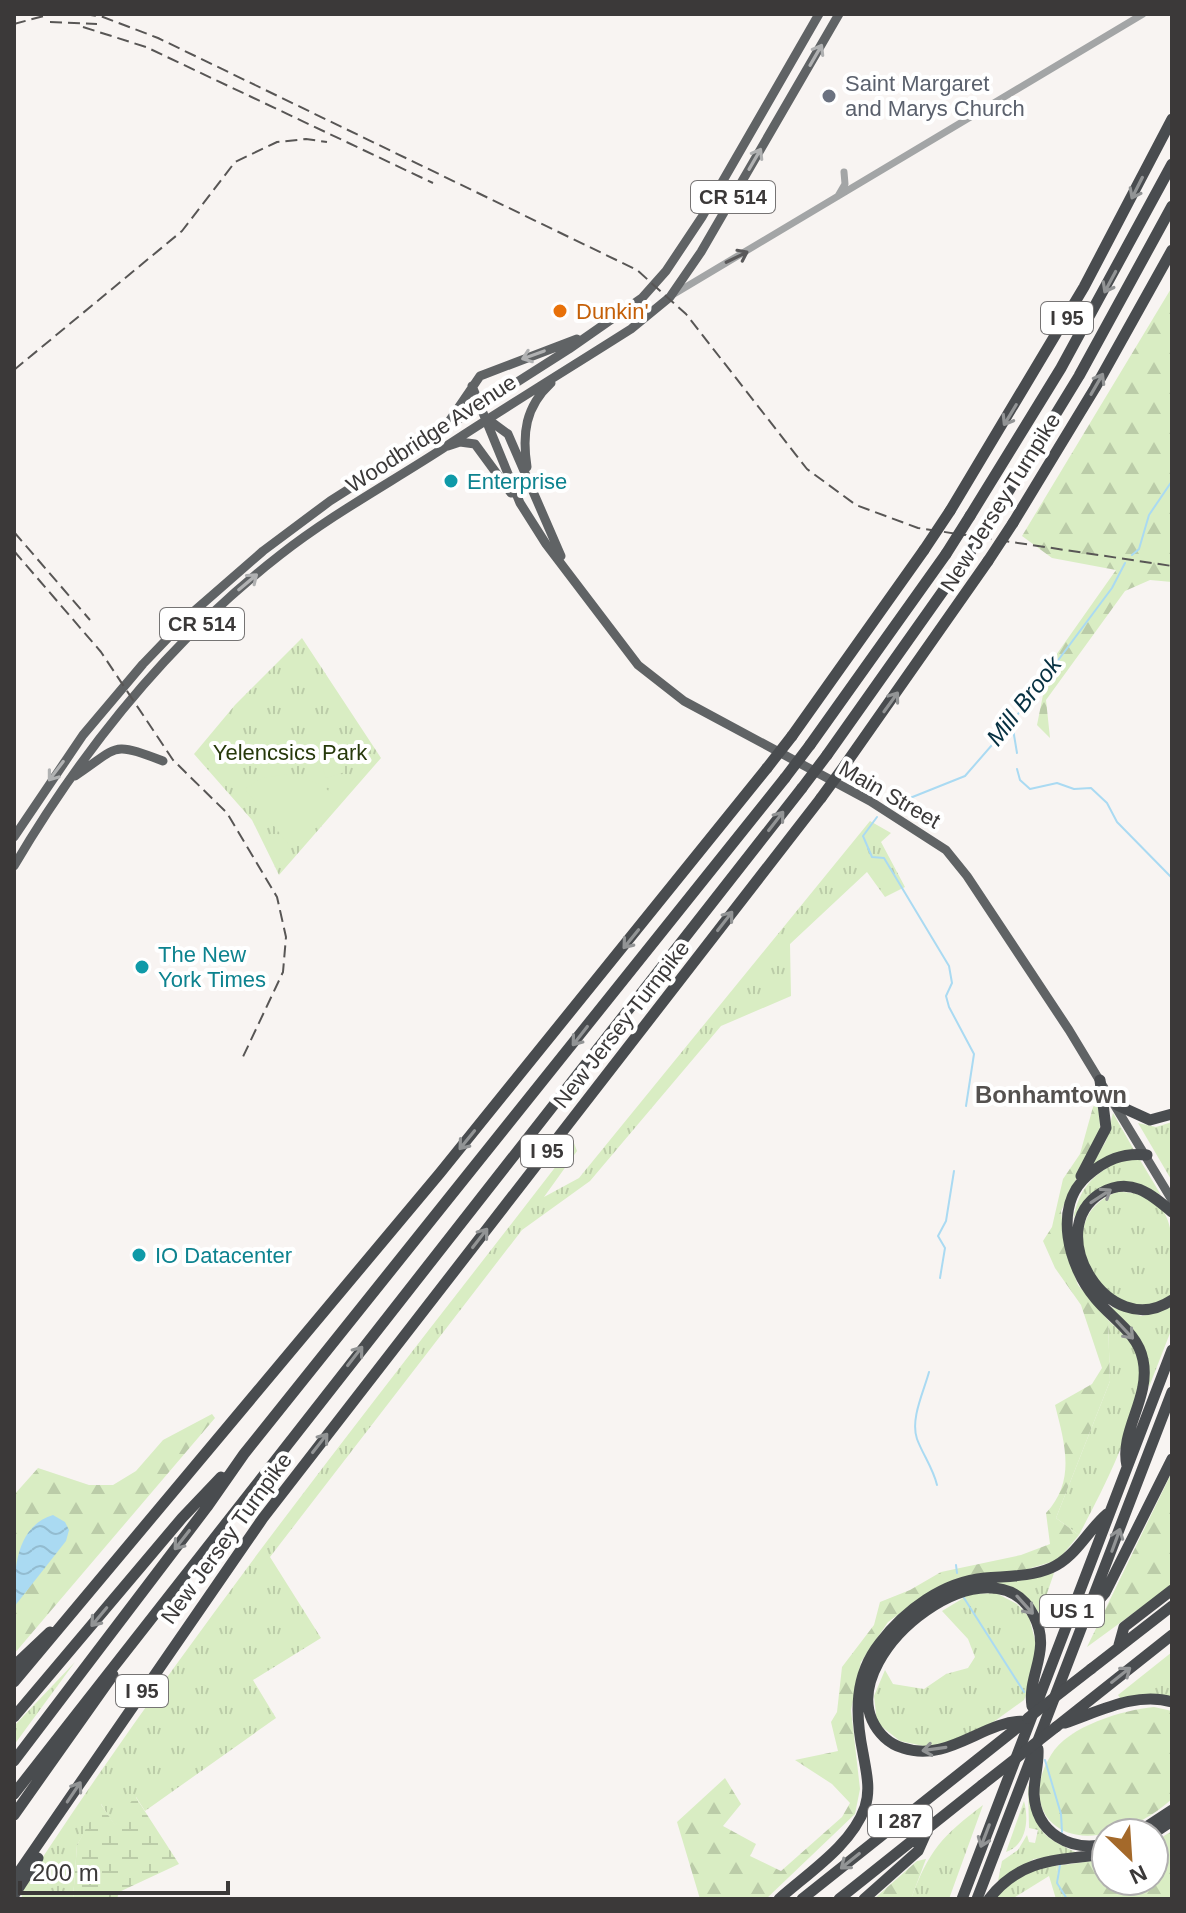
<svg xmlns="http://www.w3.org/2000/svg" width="1186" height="1913" viewBox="0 0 1186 1913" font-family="Arial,sans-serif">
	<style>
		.grass { fill: url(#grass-tufts) }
		.forest { fill: url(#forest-firs) }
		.wetland { fill: url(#wetland-marsh) }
		.pitch { fill: #d9edc3 }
		.water { fill: url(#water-waves) }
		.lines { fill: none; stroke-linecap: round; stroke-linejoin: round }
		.stream { stroke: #aadaf2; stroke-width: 2 }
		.minor { stroke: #a3a5a6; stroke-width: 7 }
		.major { stroke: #606365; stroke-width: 9 }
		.highway { stroke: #494c4f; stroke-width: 11 }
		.rail { stroke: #585655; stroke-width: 2; stroke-dasharray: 12 6; stroke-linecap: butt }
		.highway-bridge { stroke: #494c4f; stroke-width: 11 }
		.oneway { stroke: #b0b1b2 }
		.oneway2 { stroke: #929495 }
		.oneway3 { stroke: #5a595a }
		.worship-dot { fill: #6b7280; stroke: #fff; stroke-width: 3 }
		.food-dot { fill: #e8710a; stroke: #fff; stroke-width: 3 }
		.culture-dot { fill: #0f9aa8; stroke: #fff; stroke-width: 3 }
		.labels { text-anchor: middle; stroke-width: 8; stroke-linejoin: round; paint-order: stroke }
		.shield { fill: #fff; stroke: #767474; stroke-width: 2 }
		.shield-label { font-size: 20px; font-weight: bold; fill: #3b3939 }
		.worship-label { font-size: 22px; fill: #5b616d; stroke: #fff; text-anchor: start }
		.food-label { font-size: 22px; fill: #c56008; stroke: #fff; text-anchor: start }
		.street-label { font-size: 22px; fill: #3b3939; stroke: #fff }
		.culture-label { font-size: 22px; fill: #0d838f; stroke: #fff; text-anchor: start }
		.park-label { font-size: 22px; fill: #27390b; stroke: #fff }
		.water-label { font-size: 24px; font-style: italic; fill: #053041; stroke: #fff }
		.neighbourhood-label { font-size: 24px; font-weight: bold; fill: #54514f; stroke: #fff }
	</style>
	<defs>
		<pattern id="grass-tufts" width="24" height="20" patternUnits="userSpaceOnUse" patternTransform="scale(2)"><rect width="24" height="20" fill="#d9edc3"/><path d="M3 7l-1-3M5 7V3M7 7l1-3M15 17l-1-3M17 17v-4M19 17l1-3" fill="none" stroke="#bbcca8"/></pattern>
		<pattern id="forest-firs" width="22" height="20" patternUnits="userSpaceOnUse" patternTransform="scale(2)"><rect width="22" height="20" fill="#d9edc3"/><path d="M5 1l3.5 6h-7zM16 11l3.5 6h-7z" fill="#bbcca8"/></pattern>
		<pattern id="wetland-marsh" width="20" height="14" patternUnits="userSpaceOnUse" patternTransform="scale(2)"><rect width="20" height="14" fill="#d9edc3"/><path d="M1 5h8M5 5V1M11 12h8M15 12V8" fill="none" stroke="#bbcca8"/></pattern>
		<pattern id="water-waves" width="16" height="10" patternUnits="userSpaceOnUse" patternTransform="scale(2)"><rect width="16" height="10" fill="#aadaf2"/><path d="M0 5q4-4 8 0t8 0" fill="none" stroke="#93bcd0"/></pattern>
	</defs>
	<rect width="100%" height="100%" fill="#f8f4f2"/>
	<path class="grass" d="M302,638L381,758L279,875L252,820L194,754L235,705Z
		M870,821L891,833L881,842L905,887L885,897L867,872L790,944L791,996L721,1026L590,1181L522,1230L270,1557L321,1638L253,1680L276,1718L145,1811L136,1797L115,1826L101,1804L77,1845L73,1899H23L20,1892C189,1631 384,1389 574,1143L577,1151L544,1197L579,1178Z
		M1113,1113L1134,1150L1111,1154L1089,1170L1106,1141Z
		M1172,1122V1181L1138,1123L1156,1127Z
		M1124,1159L1140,1160L1161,1195C1121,1174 1097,1179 1073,1219C1080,1186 1094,1173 1124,1159Z
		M1117,1192C1183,1192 1172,1245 1172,1294C1112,1341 1038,1222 1117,1192Z
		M1108,1306L1142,1316L1172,1307V1328L1149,1387L1148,1363Z
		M1108,1320C1116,1328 1128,1337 1134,1347C1159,1388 1099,1496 1079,1535L1056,1518L1110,1381Z
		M1054,1573L1040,1614L1028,1598L994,1583Z
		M996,1593L1017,1604L1029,1617L1037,1648L1034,1678L1024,1700L974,1736L928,1747L900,1741L877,1723L874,1696L885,1670L893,1684L924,1689L946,1674L968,1668L975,1657L968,1639L942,1611L970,1594Z
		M1172,1652V1698H1120L1118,1695Z
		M75,1662L14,1745V1726Z
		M1031,1779C1035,1827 1033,1833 1078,1853L1034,1859L998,1881L1002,1861L1018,1850L1027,1835L1029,1842L1035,1843L1038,1830L1029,1828L1028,1788Z
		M1024,1801C1029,1819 1027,1845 1006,1852Z
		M983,1805L949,1899H911C929,1850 942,1836 983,1805Z
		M1051,1862L1056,1866L1062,1899H1056L1049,1876L1012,1899H995L1006,1884Z"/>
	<path class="forest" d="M1172,287V582L1150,580L1125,591L1046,700L1050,738L1037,725L1049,665L1116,570L1052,558L1022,536Z
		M1099,1100L1100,1129L1061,1211L1066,1252L1078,1285L1108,1320L1110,1381L1056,1518L1079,1535L1058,1560L914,1603L888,1622L861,1662L851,1710L860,1789L855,1814L766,1899H700L677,1822L725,1778L741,1804L723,1826L756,1844L750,1856L781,1871L842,1817L850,1803L832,1784L795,1760L838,1751L831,1722L837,1712L842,1667L874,1625L880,1602L910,1590L941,1572L1021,1555L1050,1544L1046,1513C1076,1481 1065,1444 1055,1405L1092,1384L1102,1368L1081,1305L1055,1268L1043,1241L1052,1227L1063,1179L1080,1154L1093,1107Z
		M212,1414L215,1418L14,1654V1495L38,1468L89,1485H113L136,1471L163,1440Z
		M1172,1474V1585L1087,1647L1170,1476Z
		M1154,1707L1172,1711V1799C1153,1816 1132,1827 1108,1833C1054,1847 1020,1805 1051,1755C1068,1726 1123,1710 1154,1707Z
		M1172,1831V1899H1062L1056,1866L1106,1859V1881H1154V1842Z
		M926,1859L911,1899H874L917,1861Z"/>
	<path class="wetland" d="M135,1796L179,1864L119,1892L117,1899H73L77,1845L100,1803L115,1825Z"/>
	<path class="pitch" d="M335,740L345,772L326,778L316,745Z
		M289,774L322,785L336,798L289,845L245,789L262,778Z"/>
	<path class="water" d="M53,1515L65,1522L69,1530L66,1541L14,1607C14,1574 14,1527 53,1515Z"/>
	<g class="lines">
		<path class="stream" d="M1132,555L1139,549L1149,515L1172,481
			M1012,723L1017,753
			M1017,769L1020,780L1030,789L1057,783L1074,789L1091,788L1107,803L1117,822L1172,878
			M895,804L965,776L1012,722L1112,588L1125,563
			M877,817L863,836L872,857L884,858L949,966L952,983L946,996L949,1007L974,1054L966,1106
			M940,1278L945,1248L938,1236L946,1221L954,1171
			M929,1372C924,1391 910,1419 917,1439C923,1455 933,1468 937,1485
			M956,1565L957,1573
			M964,1598L1024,1692
			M1045,1760L1061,1814L1062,1832
			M1060,1865L1057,1883L1067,1899"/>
		<path class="minor" d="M838,196L845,184L844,172
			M674,294L1143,14"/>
		<path class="major" d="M472,386L520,503L546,544L638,665L684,701L870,801L946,850L967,876L1069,1030L1172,1200
			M486,418L508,434L561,556
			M450,420L480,376L577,339
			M448,446L460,442L475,444L511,493
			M527,467C522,434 525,407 551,383
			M75,776C120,746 110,741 163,761
			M14,837L83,735L143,664L192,613L263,551L330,501L569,349L642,298L666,271L702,217L819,14
			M14,866C83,749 172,639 280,555C331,515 388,484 442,449C504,408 568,369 631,329L670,297L701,252L839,14"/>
		<path class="highway" d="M950,511L1084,287L1172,119
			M970,516L1061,368L1172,164
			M991,520L1079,376L1172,206
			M1013,523L1095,388L1172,250
			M792,736L924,550
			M810,745L946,554
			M827,755L967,557
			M845,765L988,561
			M1117,1105L1150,1120L1172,1114
			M1081,1176L1106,1128L1100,1080
			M1172,1212C1151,1194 1130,1176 1101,1193C1041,1230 1108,1343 1172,1300
			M1127,1466C1119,1431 1151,1398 1143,1360C1138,1333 1111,1318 1095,1298C1069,1267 1052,1207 1087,1176C1105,1160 1123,1152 1147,1155
			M1094,1606L1105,1593L1172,1459
			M1119,1645L1124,1627L1172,1590
			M14,1666L50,1632
			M1091,1669L1172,1606
			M14,1682L440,1173L767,768
			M14,1717L182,1518L221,1477
			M1024,1721C983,1721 948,1763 903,1748C889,1744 878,1733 872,1720C841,1649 993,1534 1034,1616C1052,1651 1027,1675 1032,1706
			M1065,1723C1098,1712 1136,1691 1172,1702
			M1056,1727L1172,1635
			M1038,1749C1039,1764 1034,1778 1034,1794C1036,1833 1070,1852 1106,1844
			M14,1761L207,1507L244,1454L785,778
			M14,1794L802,788
			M14,1815L113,1675
			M1137,1833L1172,1810
			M1154,1833L1172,1821
			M14,1879L263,1518L821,798
			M14,1895L38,1858
			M779,1899C808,1873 852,1845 865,1807C871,1789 866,1771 863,1753C855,1714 854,1676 880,1643C905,1610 943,1582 985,1578C1007,1576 1030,1577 1051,1568C1076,1557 1087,1531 1107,1514
			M802,1899L1027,1720
			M839,1899L982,1785
			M864,1899L918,1851L926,1833
			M962,1899L1172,1350
			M977,1899L1172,1392
			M989,1899C1020,1858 1059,1860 1106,1854"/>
		<path class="rail" d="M84,14L103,17L158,38L637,270L686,314L807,469L856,505L918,528L1172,566
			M50,22L97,24
			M14,24L51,14
			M83,27L146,47L433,183
			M14,370L182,231L235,162L277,142L306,139L327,142
			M14,532L90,620
			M14,551L101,652L173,760L227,813L277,897L286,937L283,972L241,1061"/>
		<path class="highway-bridge" d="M924,550L950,511
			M946,554L970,516
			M967,557L991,520
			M988,561L1013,523
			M767,768L792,736
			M785,778L810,745
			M802,788L827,755
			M821,798L845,765
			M1028,1718L1091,1669
			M982,1785L1056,1727"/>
	</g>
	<defs><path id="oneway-shaft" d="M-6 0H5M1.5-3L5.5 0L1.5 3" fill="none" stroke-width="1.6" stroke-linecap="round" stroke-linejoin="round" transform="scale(2)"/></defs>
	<g class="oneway">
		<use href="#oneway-shaft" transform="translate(816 55) rotate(-60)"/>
		<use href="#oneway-shaft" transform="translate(755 159) rotate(-60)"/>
		<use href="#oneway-shaft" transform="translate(533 355) rotate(160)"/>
		<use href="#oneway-shaft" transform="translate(248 582) rotate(-40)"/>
		<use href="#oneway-shaft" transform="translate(56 771) rotate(127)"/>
	</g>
	<g class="oneway2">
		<use href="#oneway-shaft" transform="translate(1137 188) rotate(117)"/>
		<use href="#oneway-shaft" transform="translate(1110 282) rotate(118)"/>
		<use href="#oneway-shaft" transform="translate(1097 384) rotate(-60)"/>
		<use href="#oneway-shaft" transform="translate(1010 415) rotate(121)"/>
		<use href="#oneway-shaft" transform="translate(891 702) rotate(-54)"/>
		<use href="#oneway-shaft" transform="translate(776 821) rotate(-52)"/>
		<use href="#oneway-shaft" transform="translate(725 921) rotate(-52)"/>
		<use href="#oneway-shaft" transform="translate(631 939) rotate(129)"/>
		<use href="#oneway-shaft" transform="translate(580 1036) rotate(128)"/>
		<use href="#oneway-shaft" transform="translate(467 1140) rotate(129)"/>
		<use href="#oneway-shaft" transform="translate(1101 1196) rotate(-33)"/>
		<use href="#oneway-shaft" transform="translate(480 1238) rotate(-52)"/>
		<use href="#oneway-shaft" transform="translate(1125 1330) rotate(47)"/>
		<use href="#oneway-shaft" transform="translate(355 1356) rotate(-52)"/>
		<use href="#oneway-shaft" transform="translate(320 1443) rotate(-52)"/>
		<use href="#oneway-shaft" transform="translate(182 1540) rotate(128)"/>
		<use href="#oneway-shaft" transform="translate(1116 1540) rotate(-70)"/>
		<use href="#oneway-shaft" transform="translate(1025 1605) rotate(48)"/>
		<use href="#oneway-shaft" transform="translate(99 1617) rotate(130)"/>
		<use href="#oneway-shaft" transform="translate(1121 1675) rotate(-38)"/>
		<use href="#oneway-shaft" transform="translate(934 1749) rotate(172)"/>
		<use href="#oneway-shaft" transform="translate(74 1792) rotate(-56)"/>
		<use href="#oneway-shaft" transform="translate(985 1836) rotate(111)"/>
		<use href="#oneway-shaft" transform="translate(850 1861) rotate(141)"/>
	</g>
	<use class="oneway3" href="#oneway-shaft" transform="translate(737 257) rotate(-26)"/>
	<circle class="worship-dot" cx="829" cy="96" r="8"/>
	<circle class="food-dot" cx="560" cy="311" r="8"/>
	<g class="culture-dot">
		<circle cx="451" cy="481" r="8"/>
		<circle cx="142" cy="967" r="8"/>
		<circle cx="139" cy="1255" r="8"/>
	</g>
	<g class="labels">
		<g class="shield">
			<rect x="691" y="181" width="84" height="32" rx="6"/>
			<rect x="1041" y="302" width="52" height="32" rx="6"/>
			<rect x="160" y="608" width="84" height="32" rx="6"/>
			<rect x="521" y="1135" width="52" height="32" rx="6"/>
			<rect x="1040" y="1595" width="64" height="32" rx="6"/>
			<rect x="116" y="1675" width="52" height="32" rx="6"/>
			<rect x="868" y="1805" width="64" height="32" rx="6"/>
		</g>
		<g class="shield-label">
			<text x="733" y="204">CR 514</text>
			<text x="1067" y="325">I 95</text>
			<text x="202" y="631">CR 514</text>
			<text x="547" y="1158">I 95</text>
			<text x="1072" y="1618">US 1</text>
			<text x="142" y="1698">I 95</text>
			<text x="900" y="1828">I 287</text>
		</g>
		<g class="worship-label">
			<text x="845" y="91">Saint Margaret<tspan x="845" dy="25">and Marys Church</tspan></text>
		</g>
		<g class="food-label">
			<text x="576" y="319">Dunkin'</text>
		</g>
		<g class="street-label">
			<text transform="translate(431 433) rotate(-33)" y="8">Woodbridge Avenue</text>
			<text transform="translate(1000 502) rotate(-58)" y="8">New Jersey Turnpike</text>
			<text transform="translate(890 794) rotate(30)" y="8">Main Street</text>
			<text transform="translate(621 1024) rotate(-52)" y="8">New Jersey Turnpike</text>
			<text transform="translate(226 1538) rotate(-54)" y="8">New Jersey Turnpike</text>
		</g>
		<g class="culture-label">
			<text x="467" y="489">Enterprise</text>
			<text x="158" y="962">The New<tspan x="158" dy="25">York Times</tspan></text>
			<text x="155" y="1263">IO Datacenter</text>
		</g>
		<g class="park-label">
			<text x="290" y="760">Yelencsics Park</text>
		</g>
		<g class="water-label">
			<text transform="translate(1024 701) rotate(-52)" y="8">Mill Brook</text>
		</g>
		<g class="neighbourhood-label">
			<text x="1051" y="1103">Bonhamtown</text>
		</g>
	</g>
	<rect width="1186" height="1913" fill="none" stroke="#3b3939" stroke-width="32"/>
	<g transform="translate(1130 1857) rotate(155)"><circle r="38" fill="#ffffff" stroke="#b1b0b0" stroke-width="2"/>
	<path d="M0-6L14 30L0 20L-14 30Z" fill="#a4692a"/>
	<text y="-12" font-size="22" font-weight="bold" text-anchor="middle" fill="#3b3939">N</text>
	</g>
	<path d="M20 1881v12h208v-12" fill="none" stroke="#3b3939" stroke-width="4"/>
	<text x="32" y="1881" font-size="24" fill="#3b3939" stroke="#ffffff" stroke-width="6" paint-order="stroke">200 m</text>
</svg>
